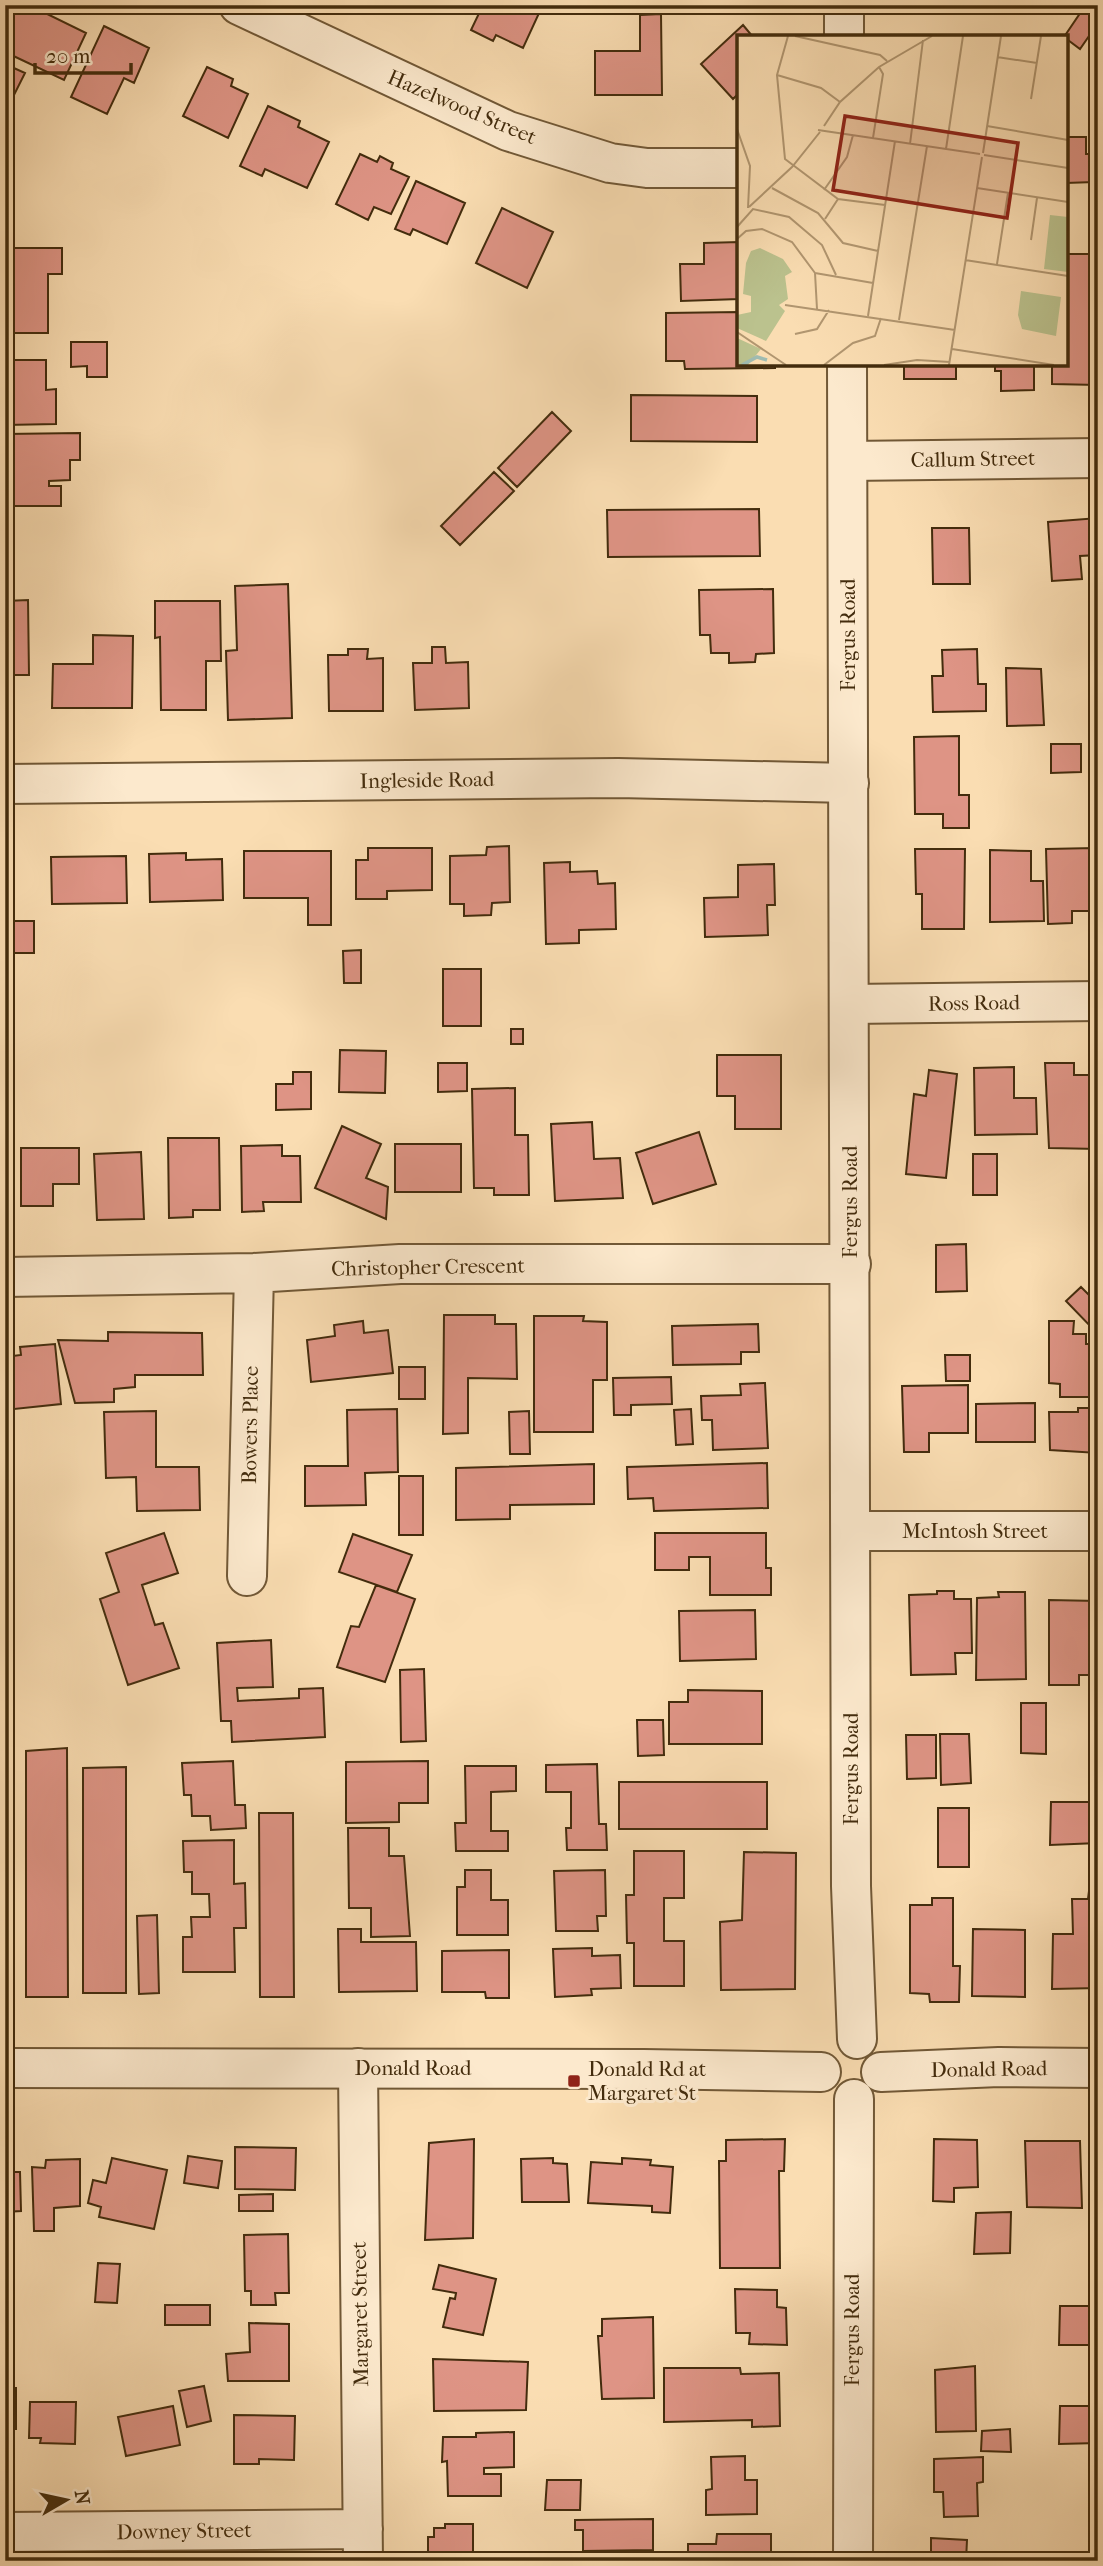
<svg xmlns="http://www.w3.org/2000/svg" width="1103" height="2566" viewBox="0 0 1103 2566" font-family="'IM FELL French Canon',serif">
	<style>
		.building { fill: #de9485; stroke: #432c0d; stroke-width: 2 }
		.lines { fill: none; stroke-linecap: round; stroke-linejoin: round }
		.minor-casing { stroke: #715836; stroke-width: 42 }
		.tertiary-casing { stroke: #715836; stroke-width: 42 }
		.minor { stroke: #fce9cd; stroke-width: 38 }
		.tertiary { stroke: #fce9cd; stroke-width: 38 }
		.poi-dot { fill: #8f2418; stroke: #fce9cd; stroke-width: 2.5 }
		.labels { text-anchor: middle; stroke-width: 6; stroke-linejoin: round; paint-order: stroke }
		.street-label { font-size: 21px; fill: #432c0d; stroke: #fce9cd }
		.poi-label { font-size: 21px; fill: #432c0d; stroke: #fce9cd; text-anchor: start }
		.inset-river { fill: none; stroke: #9fbbb1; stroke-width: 3.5 }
		.inset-road { fill: none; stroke: #b19670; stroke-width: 2 }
		.view { fill: #8f2418; fill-opacity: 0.15; stroke: #8f2418; stroke-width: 3.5 }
		.inset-edge { fill: none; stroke: #432c0d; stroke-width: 3.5 }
	</style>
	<rect width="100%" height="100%" fill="#faddb2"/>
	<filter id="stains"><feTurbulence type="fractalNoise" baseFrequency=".00286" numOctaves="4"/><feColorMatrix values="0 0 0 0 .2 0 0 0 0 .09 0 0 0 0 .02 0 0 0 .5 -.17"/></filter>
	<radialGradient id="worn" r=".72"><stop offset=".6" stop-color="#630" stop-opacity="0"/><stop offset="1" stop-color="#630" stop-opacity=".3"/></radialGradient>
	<path class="building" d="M9,5H29L86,33L64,80L5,52V13Z
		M483,5H527L540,11L523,48L496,35L493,41L471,30Z
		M927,5H1001V7H927Z
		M1085,6L1098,15V23L1080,49L1064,37Z
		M661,14L662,95H595V51H640V15Z
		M743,25L753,37H739V93L733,99L701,64Z
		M104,26L149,48L134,83L124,78L107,114L71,97Z
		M5,64L25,73L9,105L5,103Z
		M207,67L233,79L231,86L248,94L228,138L183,116Z
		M268,106L300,121L298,127L329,142L307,188L265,169L262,176L240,166Z
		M1066,137H1086V154H1093L1094,182L1066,183Z
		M360,154L377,162L380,156L393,163L391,169L409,177L391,214L374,207L368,220L336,204Z
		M416,181L465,203L447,244L413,229L410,235L395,229Z
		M502,208L553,232L527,288L476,263Z
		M739,242V299L681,301L680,264H704V243Z
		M5,248H62V274H48V333H11V275H5Z
		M1066,254H1098V385L1052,384V364H1066Z
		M739,312V364H775V368L685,369L684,361H666V313Z
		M71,342H107V377H87V366L71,367Z
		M5,360H46V390L56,389V424L5,425Z
		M904,364H956V379H904Z
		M995,364H1034V390L1001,391V371H995Z
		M631,395L757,396V442L631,441Z
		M552,412L571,431L517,487L498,468Z
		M80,433V460H70V480L49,481V486H61V506H5V434Z
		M494,472L514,491L460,545L441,526Z
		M759,509L760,556L608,557L607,510Z
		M1098,518V555L1080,556L1082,579L1052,581L1048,522Z
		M932,528H969L970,584H933Z
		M288,584L292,718L228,720L226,651L237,650L235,586Z
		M773,589L774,653L756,654L755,662L729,663V653H711L710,635H700L699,590Z
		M28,600L29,675H5V601Z
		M155,601H220L221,661H206V710H161L160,637L155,638Z
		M93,635L133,636L132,708H52L53,664H93Z
		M432,647H445L446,663L468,662L469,708L415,710L413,663H432Z
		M348,649H368L367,659L383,658V711H329L328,655H348Z
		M977,649L978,684H986V711L933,712L932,676H943L942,650Z
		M1006,668L1041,669L1044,725L1007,726Z
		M959,736V795H969V828H943V814H915L914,737Z
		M1094,743H1098V781H1094Z
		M1051,744H1081V772L1051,773Z
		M509,846L510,902L492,903L491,915L464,916V904H450V856L486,855L487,847Z
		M368,848H432V890L387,891V899H356V860H368Z
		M1095,848L1096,911H1072V923L1048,924L1046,849Z
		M915,849H965L964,929H922V894H916Z
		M990,850L1031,851V881H1043L1044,921L990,922Z
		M244,851H331V925H308V898H244Z
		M186,853V860L222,859L223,900L150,902L149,854Z
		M126,856L127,903L52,904L51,857Z
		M570,862V872L597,871L598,884L615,883L616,929L579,930V943L546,944L544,863Z
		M774,864L775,905H767L768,935L705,937L704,898L738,897V865Z
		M5,909L7,921H34V953H5Z
		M361,950V983H344L343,951Z
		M443,969H481V1026H443Z
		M511,1029H523V1044H511Z
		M340,1050L386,1051L385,1093L339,1092Z
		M717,1055H781V1129H735V1096H717Z
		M438,1063H467V1091L438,1092Z
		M1045,1063H1074V1075H1098V1149L1049,1148Z
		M1014,1067V1098H1036L1037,1134L975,1135L974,1068Z
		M929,1070L957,1074L946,1178L906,1174L914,1094L926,1096Z
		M293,1072H311V1109L276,1110V1084H293Z
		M515,1088V1135H528L529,1195H494V1188H474L472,1089Z
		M592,1122L594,1159L620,1158L623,1198L555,1201L551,1124Z
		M342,1126L381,1144L366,1178L388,1187L386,1219L315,1188Z
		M699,1132L716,1184L653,1204L636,1153Z
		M168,1138H219L220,1210H193V1217L169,1218Z
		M395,1144H461V1192H395Z
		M282,1145V1156H300L301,1202H263L264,1211L242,1212L241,1146Z
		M21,1148H79V1184H53V1206H21Z
		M141,1152L144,1219L97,1220L94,1154Z
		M973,1154H997V1195H973Z
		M966,1244L967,1291L936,1292V1245Z
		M1081,1287L1098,1304V1325L1093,1329L1066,1301Z
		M444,1315H495V1324H516L517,1379L468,1378V1433L443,1434Z
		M534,1316H584L583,1321L607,1322V1380H593V1432H534Z
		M363,1321L364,1333L388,1330L393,1373L311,1382L307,1340L335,1336L334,1325Z
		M1049,1321H1074L1073,1334H1086V1344H1096L1098,1397H1060V1384L1049,1383Z
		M758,1324L759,1352H741V1364L673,1365L672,1326Z
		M108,1332L202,1333L203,1375H135V1387L114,1389V1402L75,1403L58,1340L108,1341Z
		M55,1344L61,1404L5,1410V1357L21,1355L20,1347Z
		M945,1355H970V1381H946Z
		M399,1367H425V1399H399Z
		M671,1377L672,1404L631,1405V1415H614L613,1378Z
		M765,1383L768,1448L713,1450L712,1420H702L701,1396L741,1395L740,1384Z
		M968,1385V1433H929V1452H904L902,1386Z
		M1035,1403V1442H976V1404Z
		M1078,1408H1098V1453L1050,1450L1049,1412H1078Z
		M397,1409L398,1472L365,1473L366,1505L305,1506V1466H348L347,1410Z
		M691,1409L693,1444L676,1445L674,1410Z
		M156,1411V1467H199L200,1510L137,1511L136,1477L106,1478L104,1412Z
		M529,1411L530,1454H510L509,1412Z
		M767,1463L768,1508L654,1511L653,1498L628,1499L627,1467Z
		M594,1464V1504L510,1505V1519L456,1520V1468Z
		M399,1476H423V1535H399Z
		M164,1533L178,1573L142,1585L155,1625L163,1623L179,1668L128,1685L100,1599L119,1592L106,1553Z
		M655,1533H766V1568H771V1595H710V1557H689V1570H655Z
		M353,1534L412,1555L397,1592L339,1572Z
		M376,1585L415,1599L385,1682L337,1667L351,1626L359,1627Z
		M937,1591H954V1599H971L972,1653H955L956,1674L911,1675L909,1595L937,1594Z
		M998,1592H1025L1026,1679L976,1680L977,1598L999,1597Z
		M1049,1600L1098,1601V1675H1079V1685H1049Z
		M755,1610L756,1659L680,1661L679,1611Z
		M271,1640L273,1687L237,1688L238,1701L299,1698V1689L323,1688L325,1737L232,1742L231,1721H221L217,1643Z
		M424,1669L426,1741L401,1742L400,1670Z
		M688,1690L762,1691V1744H669V1702H688Z
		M1094,1694H1098V1752H1094Z
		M1021,1703H1046V1754L1021,1753Z
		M637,1720H663L664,1755L638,1756Z
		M940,1734H969L971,1783L941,1785Z
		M906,1735H936V1778L907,1779Z
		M67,1748L68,1997H26V1751Z
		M233,1761L235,1805H245L246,1828L211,1830L210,1816H192L191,1795H184L182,1763Z
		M428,1761V1803H399V1822L346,1823V1762Z
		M597,1764L599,1824H606L607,1850H567L566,1828H571V1792H546V1765Z
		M465,1766H516V1791L491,1792V1831H508V1851H456L455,1823H466Z
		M126,1767V1993H83V1768Z
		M619,1782H767V1829H619Z
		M1051,1802H1098V1843L1050,1845Z
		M938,1808H969V1867H938Z
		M259,1813H293L294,1997H260Z
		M348,1828H389V1856H404L410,1936L371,1937V1908H349Z
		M234,1840V1884L245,1883L246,1928H234L235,1972H183V1937H192L191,1917H210L209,1894H192V1872H184L183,1841Z
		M634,1851H684V1898H664V1941H684V1986H634V1943H627L626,1895H634Z
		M744,1852L796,1853L795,1989L721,1990L720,1922L742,1920Z
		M465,1870H491V1900H508V1935H457V1887H465Z
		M605,1870L606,1916H597L598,1931H556L554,1871Z
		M1089,1891H1098V1988L1052,1989L1053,1934H1073L1072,1899H1088Z
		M932,1898H953V1966H960L959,2002H930L929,1994L910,1993V1905H932Z
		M157,1915L159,1993L139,1994L137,1916Z
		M338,1929H361V1942H416L417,1991L339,1992Z
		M973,1929L1025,1930V1997L972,1996Z
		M592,1948V1956L620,1955L621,1988L591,1989L592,1995L555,1997L553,1949Z
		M509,1950V1998H486L485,1992H442V1951Z
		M474,2139L473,2238L425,2240L429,2143Z
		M785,2139L784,2171H779L780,2268H720L719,2161H726V2140Z
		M934,2139L977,2140L978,2187L954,2188V2202L933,2201Z
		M1025,2141H1080L1082,2208L1027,2207Z
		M235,2147L296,2148L295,2190L235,2189Z
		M188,2156L222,2161L218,2188L184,2183Z
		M112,2158L167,2170L154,2229L99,2217L101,2207L88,2203L93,2180L106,2183Z
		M553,2158V2163L567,2164L569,2202H522L521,2159Z
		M622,2158L651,2160L650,2165L673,2167L670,2213L652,2212V2206L588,2203L591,2162L622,2164Z
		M80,2159V2206L54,2208V2231H34L32,2167L45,2168L46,2160Z
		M5,2172H20L21,2211L5,2212Z
		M273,2194V2211H239V2195Z
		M1011,2212L1010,2253L974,2254L976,2213Z
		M288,2234L289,2293H275L276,2305H251V2291H245L244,2235Z
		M98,2263L120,2264L117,2303L95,2302Z
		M439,2265L496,2279L483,2335L443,2327L450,2298L455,2299L456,2293L433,2289Z
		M735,2289L777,2290V2307L786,2308L787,2345L749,2344L750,2333H736Z
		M165,2305H210V2325H165Z
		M1060,2306H1098V2345H1059Z
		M653,2317L654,2398L602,2399L598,2336H602V2319Z
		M249,2323L289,2324V2381H228L226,2354L250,2352Z
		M433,2359L528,2362L526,2410L434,2411Z
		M975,2366L976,2431L936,2432L935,2370Z
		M664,2368H740L741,2374L779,2373L780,2426L752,2427V2420L664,2422Z
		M204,2386L211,2421L187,2427L179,2391Z
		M5,2388H16V2429H5Z
		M30,2402H76L75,2444L40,2443L41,2438H29Z
		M173,2406L180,2445L126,2456L118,2417Z
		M1060,2406H1098V2443L1059,2444Z
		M234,2415L295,2416L294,2460L259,2459V2464H234Z
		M1010,2429L1011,2452L981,2451L982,2431Z
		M514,2432V2467L484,2468V2474H501V2496H448L447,2461L442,2462L443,2437H476V2433Z
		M745,2456V2480H757V2514L706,2515V2490L712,2489L711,2457Z
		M983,2457V2482L977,2483L978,2516L944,2517L943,2492H934V2459Z
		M547,2480H581L580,2510H545Z
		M653,2519V2550L583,2551V2530H575V2520Z
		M445,2524H473V2561H428V2537H434V2528H445Z
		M717,2534H771V2561H688V2544H716Z
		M931,2538L967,2540L966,2561H921L931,2558Z"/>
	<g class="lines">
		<defs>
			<path id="minor" d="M239,5L508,131L610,163L647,168H739
				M848,461L1098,458
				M5,784L618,778L849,783
				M850,1004L1098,1001
				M5,1277L254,1273L400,1264H851
				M852,1531H1098
				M247,1576L254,1273
				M358,2068L363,2561
				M5,2532L363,2529"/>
			<path id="tertiary" d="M844,5V37
				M847,364L851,1886L857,2039
				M5,2068L644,2069L821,2072
				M881,2072L999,2067L1098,2068
				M853,2561L854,2099"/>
		</defs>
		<use href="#minor" class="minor-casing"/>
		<use href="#tertiary" class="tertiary-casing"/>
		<use href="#minor" class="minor"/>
		<use href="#tertiary" class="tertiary"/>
	</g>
	<rect class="poi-dot" x="567" y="2074" width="14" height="14" rx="3.5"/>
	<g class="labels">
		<g class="street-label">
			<text transform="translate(462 107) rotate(23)" y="7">Hazelwood Street</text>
			<text transform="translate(973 459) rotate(-1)" y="7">Callum Street</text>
			<text transform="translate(848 635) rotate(-90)" y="7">Fergus Road</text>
			<text transform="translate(427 780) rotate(-1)" y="7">Ingleside Road</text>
			<text transform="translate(974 1003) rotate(-1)" y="7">Ross Road</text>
			<text transform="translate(850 1202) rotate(-90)" y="7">Fergus Road</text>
			<text transform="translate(428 1267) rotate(-1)" y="7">Christopher Crescent</text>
			<text transform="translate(250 1425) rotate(-89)" y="7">Bowers Place</text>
			<text x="975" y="1538">McIntosh Street</text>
			<text transform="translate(851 1769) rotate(-90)" y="7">Fergus Road</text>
			<text x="413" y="2075">Donald Road</text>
			<text transform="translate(989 2069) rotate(-1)" y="7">Donald Road</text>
			<text transform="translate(360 2314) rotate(-91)" y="7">Margaret Street</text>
			<text transform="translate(852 2330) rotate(-90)" y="7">Fergus Road</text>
			<text transform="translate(184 2531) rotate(-1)" y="7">Downey Street</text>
		</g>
		<g class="poi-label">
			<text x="588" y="2076">Donald Rd at<tspan x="588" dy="24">Margaret St</tspan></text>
		</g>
	</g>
	<g transform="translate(737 35)">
		<rect width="331" height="331" fill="#faddb2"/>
		<path d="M313,180L331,182V237L307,234ZM23,213L46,224L55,237L48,241L51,264L42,270L48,276L29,306L0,293V280L14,277V261L6,259L9,228L14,216ZM284,256L324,262L319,301L285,294L281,280ZM0,303L24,314L11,330H0Z" fill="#bbc28e"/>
		<path d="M320,198L331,200V235L315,232Z" fill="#bbc28e"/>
		<path class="inset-river" d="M5,330L20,322L30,325"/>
		<path class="inset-road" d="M51,1L40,40L48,124L101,164L148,170M58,1L143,20L150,26M260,22L300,28M0,28V63M40,40L84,53L103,67M294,64L304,1M87,91L103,67L142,32L195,1M250,91L331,105M0,94L13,131L11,173M81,95L243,119M136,103L146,39L142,32M173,109L186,5M209,114L226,1M246,118L264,1M247,120L331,133M35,153L81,178L106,208L141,216M240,153L331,167M87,155L110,122L116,100M12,172L55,132L83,97M88,184L101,164M0,192L16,174L52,182L85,210L99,240M0,204L9,196L25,194L55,207L78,238L80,274M294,205L300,163M228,225L331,241M260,229L271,158M78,238L136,248M48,270L218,295M131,281L158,106M162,285L190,111M0,297L49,330M58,299L80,294L92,275M215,314L317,330M87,330L116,308L138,301L144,283M147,330L180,325L213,327M212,330L245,122"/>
		<path class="view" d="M108,81L281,108L270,183L96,155Z"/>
		<rect width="331" height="331" class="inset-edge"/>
	</g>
	<rect width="1103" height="2566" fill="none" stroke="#faddb2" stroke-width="28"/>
	<rect x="7" y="7" width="1089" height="2552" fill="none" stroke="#432c0d" stroke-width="3.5"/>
	<rect x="14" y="14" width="1075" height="2538" fill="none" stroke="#432c0d" stroke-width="2"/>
	<g transform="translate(66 2500) rotate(81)" stroke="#fce9cd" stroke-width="5" paint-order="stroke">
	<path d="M0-5L12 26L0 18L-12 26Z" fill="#432c0d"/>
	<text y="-10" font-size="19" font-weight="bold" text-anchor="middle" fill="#432c0d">N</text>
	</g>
	<path d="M35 63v10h96v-10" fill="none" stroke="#432c0d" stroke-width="3.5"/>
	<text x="46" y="63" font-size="21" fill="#432c0d" stroke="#fce9cd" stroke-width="5" paint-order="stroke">20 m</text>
	<rect width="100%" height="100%" filter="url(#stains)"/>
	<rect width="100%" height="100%" fill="url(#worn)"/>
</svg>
